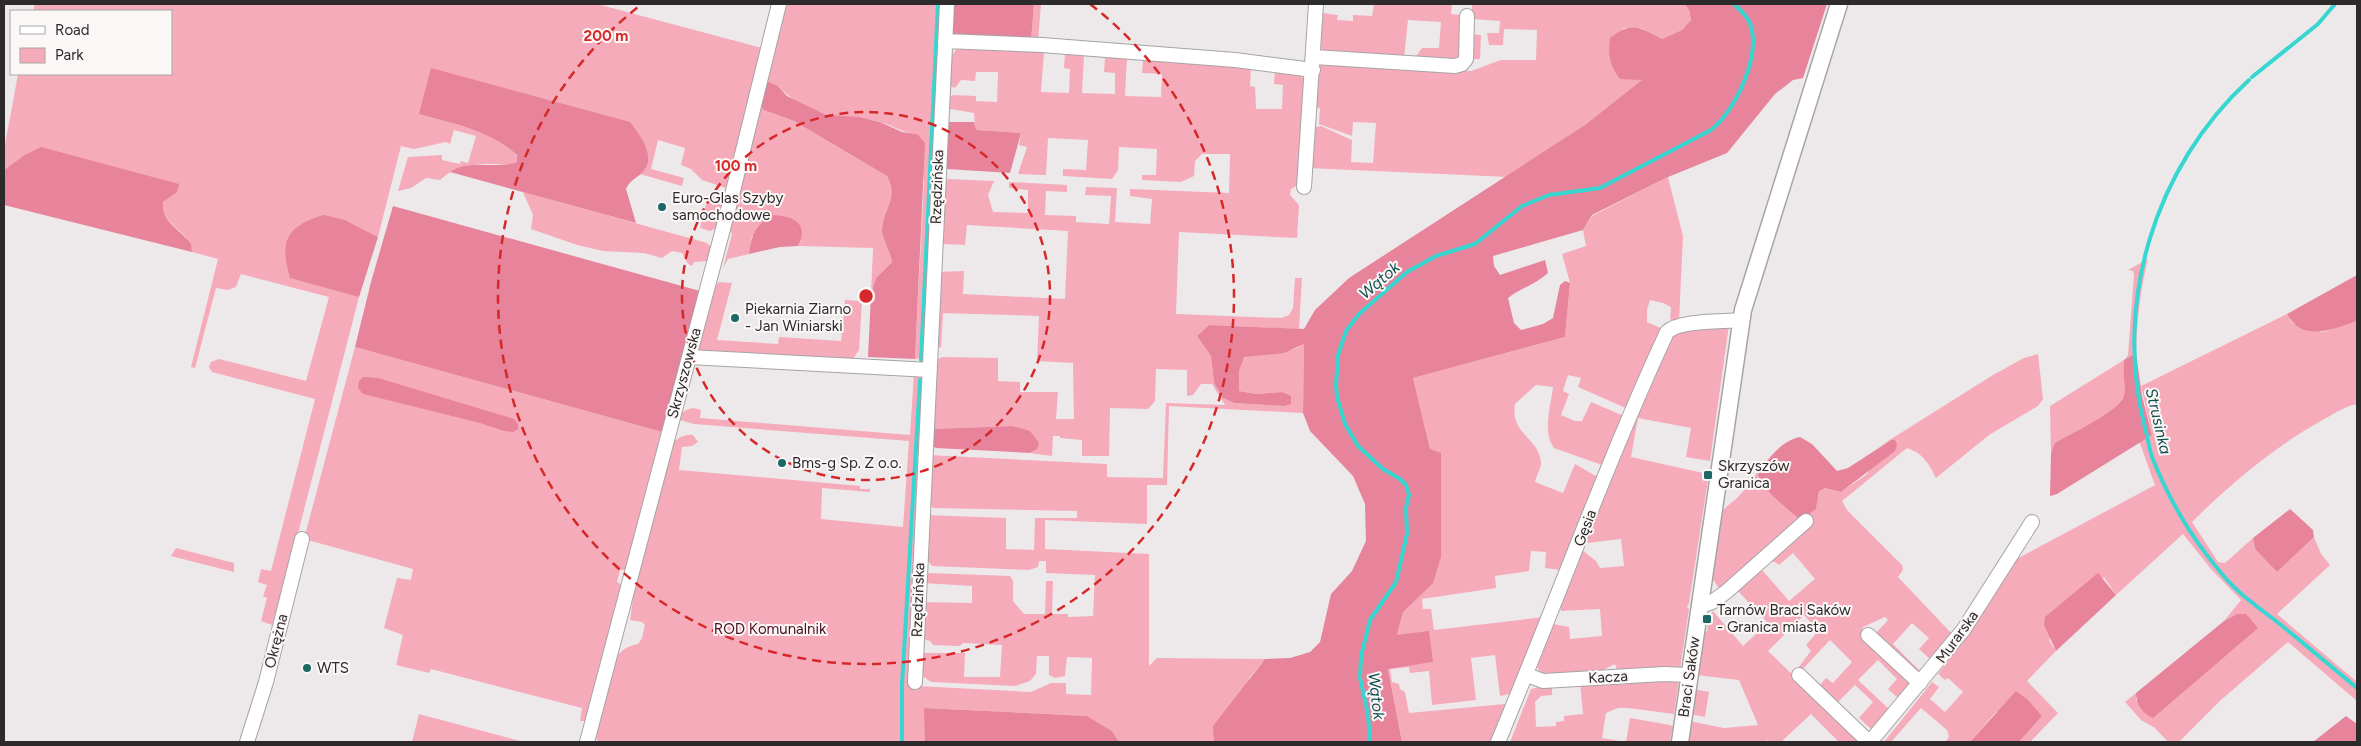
<svg xmlns="http://www.w3.org/2000/svg" width="2361" height="746" viewBox="0 0 2361 746" font-family="Figtree,sans-serif">
	<style>
		.green { fill: #f6abbb }
		.forest { fill: #e7839a }
		.lines { fill: none; stroke-linecap: round; stroke-linejoin: round }
		.stream { stroke: #37d6d1; stroke-width: 4 }
		.minor-casing { stroke: #a7a3a4; stroke-width: 16 }
		.tertiary-casing { stroke: #a7a3a4; stroke-width: 19 }
		.minor { stroke: #fff; stroke-width: 14 }
		.tertiary { stroke: #fff; stroke-width: 16 }
		.ring { fill: none; stroke: #d62828; stroke-width: 2.5; stroke-dasharray: 9 6 }
		.poi-dot { fill: #1b6866; stroke: #fbf7f7; stroke-width: 2 }
		.labels { text-anchor: middle; stroke-width: 4; stroke-linejoin: round; paint-order: stroke }
		.street-label { font-size: 15px; fill: #2c2a2b; stroke: #fbf7f7 }
		.poi-label { font-size: 15px; fill: #2c2a2b; stroke: #fbf7f7; text-anchor: start }
		.park-label { font-size: 15px; fill: #4d0f23; stroke: #fbf7f7 }
		.water-label { font-size: 16px; font-style: italic; fill: #0f514f; stroke: #fbf7f7 }
		.centre { fill: #d62828; stroke: #fbf7f7; stroke-width: 2.5 }
		.ring-label { font-size: 15px; text-anchor: middle; font-weight: bold; fill: #d62828; stroke: #fbf7f7; stroke-width: 4; stroke-linejoin: round; paint-order: stroke }
	</style>
	<rect width="100%" height="100%" fill="#ede9ea"/>
	<path class="green" d="M35,4H597L762,48L726,188L702,180L691,169L681,165L685,148L658,140L651,169L684,178L682,186L640,174L646,168L419,114C454,124 488,130 516,154L518,162C508,166 501,164 491,164C469,164 456,166 440,180L426,178L411,188L398,191L408,157L442,155V160L460,164L461,161L468,163L476,136L454,130L450,144L446,142L414,149L401,146L378,237L345,220L346,292L359,297L289,568L272,625L261,621L267,598L263,596L267,585L258,582L261,569L271,571L315,399L212,372L209,367L211,362L219,359L306,381L329,297L241,274L236,287L228,290L216,288L195,368L191,367L218,259L192,252C190,230 161,226 163,202L169,197L23,156L4,170V150L18,74H171V11H33Z
		M785,4H944L924,358L915,359L924,181L917,134C899,132 893,125 877,121C860,117 844,118 827,115C813,113 788,97 778,86L763,85Z
		M1034,4H1041L1038,42L1031,41Z
		M1374,4H1452L1451,14L1463,15L1460,60L1414,59L1422,48H1439L1441,22L1408,20L1404,58L1323,54L1321,46L1322,13L1338,15L1337,20L1353,21V15L1372,16Z
		M1472,4H1685L1689,10L1691,20L1682,30L1662,39L1640,28H1623L1643,80L1585,125L1508,177L1308,168L1311,128L1321,126L1352,140L1351,162L1373,163L1376,123L1353,122L1352,136L1319,124L1320,108L1313,107L1317,63L1471,71L1501,60H1536L1537,30L1504,29L1503,45H1489L1487,33H1499L1500,21L1472,19V34L1481,35L1480,59H1470Z
		M969,46L1044,52L1041,92L1069,93L1070,69L1064,68L1065,53L1084,55L1082,93L1115,94V73L1104,72L1105,57L1127,58L1125,96L1161,97L1162,74L1142,73L1143,60L1251,68L1250,86L1255,87L1256,109H1282L1283,85L1274,84L1275,69L1296,70L1303,78L1306,87L1300,184L1291,189L1290,195L1299,205L1297,238L1179,232L1176,314L1281,318L1289,315L1293,308L1295,278H1302L1299,329L1209,325L1197,336L1211,356L1214,383L1223,398L1234,403L1284,406L1282,392L1256,394L1239,391V371L1243,357L1295,349L1304,344L1303,413L1169,406L1167,485H1147V524L1045,520V549L1149,554V666L1157,658L1265,659L1250,677L1214,742H1119L1112,731L1087,716L925,708V742H599L596,738L597,732L616,658C622,649 628,646 638,644L642,638L645,625L642,622L630,620L635,583L671,444C678,438 684,434 693,435L698,442L692,446L682,447L679,470L860,486V489H870V492L822,488L821,519L903,527L909,441L694,424L680,420L681,413C689,408 693,407 701,410L700,418L910,435L914,373L923,377L911,684L917,691V686L1031,692L1051,683H1066V694L1091,695L1092,658L1067,657L1065,676L1055,678L1049,675V656H1037L1036,674L1030,681L1015,686L931,682L918,673L919,653H965L964,677H1000L1002,645L963,643L960,646L933,645L930,641L919,638L921,602L972,603V586L922,583L923,576L928,573L1010,576L1013,581V601L1024,614H1045L1046,581H1053L1052,614H1068V617L1093,616L1095,575L1046,573V561H1039L1038,567L1029,570L932,566L924,556L926,515L1006,518V549L1034,550L1035,518H1077V511L933,508L930,505L929,455L1107,464V477L1163,478L1166,403L1225,405L1212,384H1201L1193,395L1187,396V370L1156,369L1155,401L1148,409L1110,408L1109,456H1082V440L1060,438V436H1053L1052,456L1030,453L1037,449L1012,426L931,429L934,364L937,359L943,357L998,358V381L1020,382V392H1058L1056,419H1074L1073,363L1037,361L1039,316L943,313L941,348L935,345L936,311L940,308V300L937,295V272L964,271L963,294L1065,299L1068,231L967,225L965,245L943,244V252L938,244L944,183L948,179L994,181L988,195L993,212L1028,213V190L1009,188V182L1067,185V192L1046,191L1045,215L1076,216V222L1109,224L1111,196L1085,195L1086,187L1117,188L1115,222L1150,224L1152,199L1130,196V189L1229,193L1230,154H1202L1195,161L1194,176L1181,182L1142,180V175H1156L1157,149L1119,147L1118,170L1112,179L1063,176V169L1086,170L1088,140L1048,138L1046,175L1018,174L1027,147L1019,145L1021,133L975,130L974,113L945,108V98L954,95L976,96V101L997,102L998,72H976L975,81L961,80L955,88L950,86L951,56L956,50Z
		M758,102L764,110L794,121L887,176C900,200 881,210 882,232C883,240 890,251 892,262L876,278L871,294L873,248L798,246L801,240L752,236L749,254L728,259L723,268L732,234L727,223Z
		M1668,177L1683,236L1679,322H1674L1670,319L1671,307L1663,303L1650,300L1647,310V322L1663,329L1628,409L1578,387L1581,378L1568,375L1563,391L1569,394L1561,415L1575,421H1582L1591,402L1624,416L1602,465L1554,448C1542,432 1551,405 1553,387L1536,385L1515,404C1510,435 1540,438 1541,463C1541,468 1536,477 1535,482L1563,493L1575,464L1601,479L1561,570L1545,568L1546,552L1531,551L1529,571L1495,576L1496,588L1422,599L1423,609H1431L1434,630L1544,617L1514,693L1500,696L1495,655L1471,658L1476,700L1432,705L1429,671L1410,673L1409,667L1390,669L1392,682L1399,684L1400,689L1405,692L1409,713L1505,704L1508,707L1493,742H1402L1388,668L1433,662L1397,635L1403,612L1430,449L1413,378L1565,337L1570,283L1562,254L1586,246L1583,230L1592,216Z
		M523,192L707,243L711,247L707,261L694,262L692,266L688,264L682,253L672,251L662,258L644,253L603,251L577,245L531,229L533,215Z
		M709,193L719,196L722,202L716,228L710,231L700,228Z
		M2148,259C2140,290 2137,321 2136,353L2124,360C2122,371 2126,387 2124,396C2119,411 2070,434 2056,443L2051,453L2050,406L2124,360L2128,355L2134,275L2133,271L2128,270Z
		M719,282L732,283L717,340L778,344L779,337L841,341L845,300L862,301L859,350L851,362L702,353L695,350L714,286Z
		M2287,314L2292,323L2322,332L2357,321V404C2343,407 2332,415 2319,422C2272,449 2230,484 2192,522L2218,562L2225,563L2253,538L2255,549L2277,572L2314,537L2321,554L2330,565L2277,614L2357,682V701L2288,642L2221,700L2179,742H2168L2155,728L2141,720L2125,702L2136,693V701L2237,614L2224,621L2241,600L2211,569L2183,534L2116,595L2104,577L2049,640L2056,651L2027,681L2058,713L2030,742H2019L2042,716L1996,712L1970,742H1945L1949,737L1947,730L1921,708L1891,742H1884L1932,682L1939,687L1930,699L1945,712L1963,692L1948,678L1945,680L1938,674L1978,622L1976,620L2013,561L2155,485L2139,441L2152,435L2141,386Z
		M1729,325L1710,461L1686,457L1691,428L1638,418L1631,457L1703,473L1708,480L1689,603L1687,607L1689,609L1680,669L1618,673L1615,664L1593,675L1543,677L1537,667L1553,624L1569,627L1570,639L1602,636L1600,609L1561,611L1560,603L1582,550L1596,561L1600,568L1624,566L1621,539L1587,543L1584,542L1673,330Z
		M355,347L662,432L626,570H620L617,582L622,585L585,721H580L582,708L431,669L429,673L396,665L403,635L384,628L397,578L411,580L413,569L304,539Z
		M2038,354L2043,399L2038,406L1989,435L1936,478C1929,464 1923,453 1907,448L1842,501L1847,510L1902,565L1903,570L1898,577L1954,636L1931,660L1919,649L1929,638L1912,623L1893,644L1920,671L1917,674L1874,635L1888,620L1885,617L1863,627L1861,632L1910,677L1911,682L1898,698L1888,689L1897,679L1878,660L1858,680L1889,709L1871,729L1859,718L1873,702L1855,685L1835,705L1817,688L1826,678L1833,683L1852,662L1830,640L1800,672L1798,668L1811,651L1806,645L1818,631L1804,615L1768,651L1857,737L1858,742H1839L1811,714L1781,742H1769L1767,740L1765,742H1685L1689,721L1724,728L1758,725L1739,680L1696,675L1702,631L1707,632L1709,616L1713,611L1743,646L1768,623L1737,590L1760,570L1763,571L1789,601L1815,579L1793,553L1779,565L1775,562L1769,561L1804,517L1816,509L1819,491L1825,488L1841,492L1866,475L1891,440L1880,446L1993,375L2024,358Z
		M1766,460L1758,475L1759,479L1801,520L1723,590L1719,589L1711,576L1719,516C1723,508 1732,503 1739,496C1749,485 1757,472 1766,460Z
		M176,548L234,563V572L171,556Z
		M1679,680L1674,714L1628,708H1618L1606,713L1602,738L1626,742L1630,718L1670,725L1673,727L1670,741L1666,742H1510L1531,689L1552,684V695L1541,696L1535,702L1536,727L1556,726V722L1564,721V716L1583,714L1580,682Z
		M1693,689L1709,692L1705,717L1690,714Z
		M419,714L524,742H412Z"/>
	<path class="forest" d="M950,4H1034L1031,41L948,36Z
		M1685,4H1827L1803,78L1793,80L1775,94L1727,153L1668,177L1592,215L1583,230L1493,256L1494,266L1500,275L1545,260L1548,273C1536,284 1521,288 1508,298L1514,323L1521,330L1543,324L1553,318L1560,285L1565,281L1570,283L1565,337L1413,378L1430,449L1441,453V557L1433,583L1403,612L1397,635L1429,631L1433,662L1388,669L1402,742H1214L1213,726L1265,659L1290,658L1310,652L1320,642L1331,594L1352,571L1366,541L1365,504L1353,476L1310,431L1303,413L1304,344L1284,353L1244,357L1239,371V391L1256,394L1282,392L1291,396V404L1284,406L1234,403L1223,398L1214,383L1211,356L1197,336L1209,325L1304,329L1315,310L1349,278L1585,125L1642,80L1620,79C1609,65 1608,54 1610,38C1632,21 1639,27 1662,39L1682,30L1691,20L1689,10Z
		M431,68L630,122C639,134 655,154 645,169C639,178 631,178 626,189L636,223L450,172C470,158 497,170 517,162V155C489,130 454,124 419,114Z
		M768,82L778,86L787,96L826,115L859,117L880,122L902,132L917,134L925,143L915,359L868,357L871,294L876,278L892,262C890,251 883,240 882,232C881,210 900,200 887,176L794,121L764,110L758,102L763,85Z
		M944,122H974L976,130L1021,133L1010,173L947,169L942,166Z
		M41,147L179,184L177,192L163,202C161,222 181,230 191,244L192,252L4,205V170L23,156Z
		M393,206L700,291L662,432L355,347L371,282Z
		M324,215L345,220L378,237L359,297L290,278C279,240 287,226 324,215Z
		M772,215C792,216 810,222 798,246L780,247L749,254C752,233 755,227 772,215Z
		M2357,275V321C2333,329 2302,343 2287,314Z
		M2136,353L2142,396L2152,435L2057,494L2050,496L2051,453L2055,443C2070,434 2119,411 2124,396C2126,387 2122,371 2124,360Z
		M363,377L378,378L514,419L518,424V429L513,432L504,431L480,423L363,394L358,388L359,381Z
		M1012,426L1030,431L1039,443L1037,449L1030,453L936,448L932,446L931,429Z
		M1800,437L1812,444L1837,471L1848,468L1891,440H1895L1897,445L1895,451L1841,492L1825,488L1819,491L1816,509L1801,520C1789,510 1761,489 1758,475C1767,459 1781,441 1800,437Z
		M2290,509L2313,530L2314,537L2277,572L2255,549L2253,538Z
		M2098,573L2116,595L2056,651L2044,625L2045,617Z
		M2237,614H2246L2258,628L2153,718C2142,713 2136,704 2136,693L2224,621Z
		M2016,691L2028,700L2042,716L2019,742H1970Z
		M924,708L1087,716L1112,731L1119,742H925Z
		M2346,716L2357,724V742H2313Z"/>
	<g class="lines">
		<path class="stream" d="M2252,77L2318,24L2335,4
			M2249,80C2154,167 2113,304 2145,428C2148,438 2149,448 2152,457C2169,500 2192,539 2222,574C2238,594 2261,609 2281,625C2307,646 2332,667 2357,688
			M921,360L938,4
			M902,742V685L920,380
			M1370,742L1368,714L1360,678L1361,656L1370,620L1396,582L1407,534L1406,508L1409,495L1406,485L1400,479L1383,469L1358,446L1345,424L1337,397L1336,385L1338,355L1346,331L1359,314L1407,272L1436,256L1475,244L1522,206L1549,195L1600,188L1711,130C1736,110 1763,53 1749,21C1745,14 1739,9 1734,4"/>
		<defs>
			<path id="minor" d="M945,41L1042,45L1235,60L1313,70
				M1314,57L1455,66L1462,64L1466,59L1467,16
				M1304,187L1316,4
				M689,357L930,370
				M1699,607L1712,602L1726,592L1806,521
				M1868,635L1920,683
				M1527,675L1543,681L1664,674L1689,675
				M1799,675L1869,742
				M915,682L947,4
				M247,742L266,682L302,539
				M587,742L732,195L779,4
				M1498,742C1555,606 1605,466 1667,332C1680,320 1722,322 1741,320
				M1870,742L1964,629L2032,522"/>
			<path id="tertiary" d="M1680,742L1743,310L1839,4"/>
		</defs>
		<use href="#minor" class="minor-casing"/>
		<use href="#tertiary" class="tertiary-casing"/>
		<use href="#minor" class="minor"/>
		<use href="#tertiary" class="tertiary"/>
	</g>
	<g class="ring">
		<circle cx="866" cy="296" r="184"/>
		<path d="M1090 4A368 368 0 1 1 642 4"/>
	</g>
	<g class="poi-dot">
		<circle cx="662" cy="207" r="5"/>
		<circle cx="735" cy="318" r="5"/>
		<circle cx="782" cy="463" r="5"/>
		<rect x="1703" y="470" width="10" height="10" rx="2.5"/>
		<rect x="1702" y="614" width="10" height="10" rx="2.5"/>
		<circle cx="307" cy="668" r="5"/>
	</g>
	<g class="labels">
		<g class="street-label">
			<text transform="translate(937 187) rotate(-88)" y="5">Rzędzińska</text>
			<text transform="translate(684 373) rotate(-75)" y="5">Skrzyszowska</text>
			<text transform="translate(1585 528) rotate(-69)" y="5">Gęsia</text>
			<text transform="translate(918 600) rotate(-88)" y="5">Rzędzińska</text>
			<text transform="translate(1957 637) rotate(-54)" y="5">Murarska</text>
			<text transform="translate(276 641) rotate(-76)" y="5">Okrężna</text>
			<text transform="translate(1608 677) rotate(-3)" y="5">Kacza</text>
			<text transform="translate(1689 677) rotate(-82)" y="5">Braci Saków</text>
		</g>
		<g class="poi-label">
			<text x="672" y="203">Euro-Glas Szyby<tspan x="672" dy="17">samochodowe</tspan></text>
			<text x="745" y="314">Piekarnia Ziarno<tspan x="745" dy="17">- Jan Winiarski</tspan></text>
			<text x="792" y="468">Bms-g Sp. Z o.o.</text>
			<text x="1718" y="471">Skrzyszów<tspan x="1718" dy="17">Granica</tspan></text>
			<text x="1717" y="615">Tarnów Braci Saków<tspan x="1717" dy="17">- Granica miasta</tspan></text>
			<text x="317" y="673">WTS</text>
		</g>
		<g class="park-label">
			<text x="770" y="634">ROD Komunalnik</text>
		</g>
		<g class="water-label">
			<text transform="translate(1379 280) rotate(-41)" y="6">Wątok</text>
			<text transform="translate(2159 421) rotate(77)" y="6">Strusinka</text>
			<text transform="translate(1377 696) rotate(83)" y="6">Wątok</text>
		</g>
	</g>
	<circle cx="866" cy="296" r="8" class="centre"/>
	<g class="ring-label">
		<text x="606" y="41">200 m</text>
		<text x="736" y="171">100 m</text>
	</g>
	<rect width="2361" height="746" fill="none" stroke="#2c2a2b" stroke-width="10"/>
	<rect x="10" y="10" width="162" height="65" fill="#fbf7f7" stroke="#a8a5a5"/>
	<rect x="20" y="26" width="25" height="8" fill="#ffffff" stroke="#a8a5a5"/>
	<text x="55" y="35" font-size="15" fill="#2c2a2b">Road</text>
	<rect x="20" y="48" width="25" height="15" fill="#f6abbb" stroke="#a8a5a5"/>
	<text x="55" y="60" font-size="15" fill="#2c2a2b">Park</text>
</svg>
